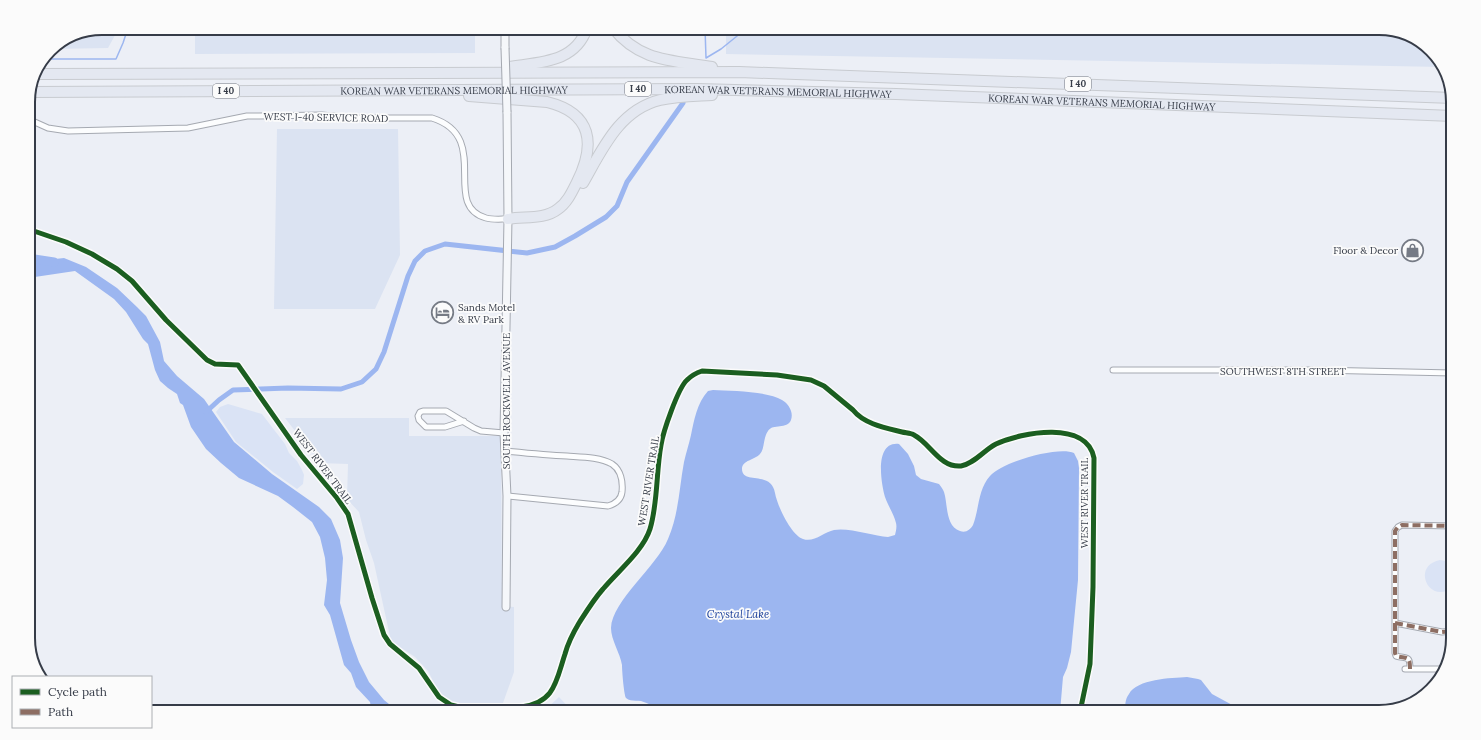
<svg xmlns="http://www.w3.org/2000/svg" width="1481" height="740" viewBox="0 0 1481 740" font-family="Lora,serif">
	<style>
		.built { fill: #dbe3f2 }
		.green { fill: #dae3f5 }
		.water { fill: #9cb6f0 }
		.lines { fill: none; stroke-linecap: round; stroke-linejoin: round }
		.stream { stroke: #9cb6f0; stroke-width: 1.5 }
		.canal { stroke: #9cb6f0; stroke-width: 5 }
		.river { stroke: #9cb6f0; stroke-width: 9 }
		.street-casing { stroke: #a5a9b1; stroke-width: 7 }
		.secondary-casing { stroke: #a5a9b1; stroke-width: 9 }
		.highway-casing { stroke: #c8cbd0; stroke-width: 12 }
		.street { stroke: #fcfdfe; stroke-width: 5 }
		.secondary { stroke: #f5f7fa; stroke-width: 7 }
		.highway { stroke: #e4e8f1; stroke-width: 10 }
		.secondary-bridge-casing { stroke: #a5a9b1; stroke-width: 9; stroke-linecap: butt }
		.secondary-bridge { stroke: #f5f7fa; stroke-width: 7 }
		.quiet { stroke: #8d6e63; stroke-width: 4; stroke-dasharray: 8 4; stroke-linecap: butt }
		.cycleway-casing { stroke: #fbfbfb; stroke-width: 8 }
		.cycleway { stroke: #1b5e20; stroke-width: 5 }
		.labels { text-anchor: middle; stroke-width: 3.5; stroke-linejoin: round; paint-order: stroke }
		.shield { fill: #fbfbfb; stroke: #71757e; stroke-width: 1 }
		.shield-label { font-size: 9px; font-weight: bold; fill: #363c48 }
		.street-label { font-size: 10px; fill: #363c48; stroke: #fbfbfb }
		.poi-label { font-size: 10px; fill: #363c48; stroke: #fbfbfb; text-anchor: end }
		.water-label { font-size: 11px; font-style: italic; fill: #1b3f9a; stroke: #fbfbfb }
		.rim { fill: none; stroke: #363c48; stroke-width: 2 }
	</style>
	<rect width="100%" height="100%" fill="#eceff6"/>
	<path class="built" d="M102,28H119L108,48L51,49L74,34Z
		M195,28H475V53L195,54Z
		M726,28H1379L1412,36L1440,61L1443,67L726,54Z
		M277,129H398L400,255L375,309H274Z
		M1449,152H1453V296H1449Z
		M285,418H409V436H501L502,606L514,607V672L503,703H452L442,699L428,671L415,657L391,641L374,563L366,540L359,512L347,499L348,464L320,463Z"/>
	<path class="green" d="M228,404L262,414L265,418L285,444L289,453L297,461L302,470L304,475L303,484L297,489L273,472L236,442L216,412L220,407Z
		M1440,560L1446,561L1453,566V587C1430,606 1410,566 1440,560Z
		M559,697L573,712H543Z"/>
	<path class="water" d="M64,258L86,267L117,288L137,307L146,316L160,342L164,361L177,376L204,399L234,442L272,474L319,507L331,519L340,540L343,558L340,603L351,640L359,662L369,682L384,700L399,712H376L371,707L370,702L356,687L351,673L344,665L330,615L324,605L327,580L325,558L320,537L312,522L293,507L278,496L239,478L221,463L206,449L191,427L183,405L180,403L177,394L168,388L160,381L155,370L148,344L143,339L126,312L114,299L75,271L28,278V262Z
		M713,390C731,391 767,391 782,400C786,402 790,407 791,411C792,414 792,417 791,420C787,430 773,423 768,431C763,438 765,448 760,454C755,460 742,460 742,469C742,485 771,470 775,493C777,505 791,535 803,539C814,543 824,532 834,530C848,527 874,536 888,537L895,535C896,531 897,527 896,523C894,514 888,506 885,497C881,483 874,441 899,444L908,454L914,466L916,475L921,479L939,484C941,487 943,489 944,492C948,504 945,526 960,531C966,533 970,530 973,525C979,510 978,489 990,476C1002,462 1058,446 1074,453L1078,461L1079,468L1078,580L1071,652L1067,668L1063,677L1060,712H662C657,708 648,703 641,701C636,700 630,702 626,698C624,695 622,671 622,665C620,653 611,640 611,628C612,601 657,566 668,539C679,513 679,489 684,462C686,453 689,444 691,435C694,420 697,403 708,391Z
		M1187,677L1198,679L1201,680L1212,694L1236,707L1240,712H1125C1125,706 1125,699 1129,694C1137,679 1171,678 1187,677Z"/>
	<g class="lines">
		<path class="stream" d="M705,28L706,58L721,49L747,28
			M46,59H116L123,43L128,28"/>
		<path class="canal" d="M206,412L219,400L233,390L288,388L341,389L362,382L376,369L384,352L408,276L415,261L425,251L445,244L527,253L555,247L575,236L606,217L617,206L627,182L683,103"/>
		<path class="river" d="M28,258L54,262"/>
		<defs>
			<path id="street" d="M28,119L48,128L68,131L188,128L247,116H259L322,115L355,118H432C493,137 440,205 486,218C493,220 501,219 508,219
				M1449,147H1453
				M1113,370H1316L1453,373
				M464,421L445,427H426L419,420L418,416L420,412L423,411H446L474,428L481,431L504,433
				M505,451C526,453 546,455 567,456C581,457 600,457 612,464C621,470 623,482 622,492C621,500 615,504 608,506L507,496
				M1395,623L1442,632L1453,631
				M1405,669H1446
				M1410,669C1410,655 1407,659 1396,656L1395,653V531L1398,527L1402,525L1453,526"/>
			<path id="secondary" d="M505,28V48
				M506,607L507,496L504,433L508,219L507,112"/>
			<g id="highway">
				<path d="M613,28C640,62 672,60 712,67"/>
				<path d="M509,67C540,62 575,63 587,28"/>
				<path d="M39,74L739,72L1453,98"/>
				<path id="s1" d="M31,92L697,89L896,94L1453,116"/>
				<path d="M469,96L547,102C592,113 596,144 577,182C572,192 567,203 558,209C544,220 524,216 508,219"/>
				<path d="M583,183C602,150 619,110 660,100C677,96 695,96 712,95"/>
			</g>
		</defs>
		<use href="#street" class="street-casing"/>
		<use href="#secondary" class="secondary-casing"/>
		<use href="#highway" class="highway-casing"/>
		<use href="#street" class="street"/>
		<use href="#secondary" class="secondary"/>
		<use href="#highway" class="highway"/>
		<defs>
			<path id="secondary-bridge" d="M505,48L507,112"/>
		</defs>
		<use href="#secondary-bridge" class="secondary-bridge-casing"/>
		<use href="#secondary-bridge" class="secondary-bridge"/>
		<path class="quiet" d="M1395,623L1442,632L1453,631
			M1410,669C1410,655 1407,659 1396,656L1395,653V531L1398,527L1402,525L1453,526"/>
		<defs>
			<path id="cycleway" d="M28,229L66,242L92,254L117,269L132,281L166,320L207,360L215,364L238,365L301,455L337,498L348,514L372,598L384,635L390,644L419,668L439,697L451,705L459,707H521C555,703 556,681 565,654C568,643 573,633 579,623C586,612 594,599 603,589C618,571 643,551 650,529C658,503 656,472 661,445C663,432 678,388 687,380C691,376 696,373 702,371L777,375L811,380L824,386L853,410C864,424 886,428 902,432C906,433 911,433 914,435C930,443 940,468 961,466C974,464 984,450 996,444C1022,432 1087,420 1094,458L1093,587L1090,664L1080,712"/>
		</defs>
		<use href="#cycleway" class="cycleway-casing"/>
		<use href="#cycleway" class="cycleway"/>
	</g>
	<defs>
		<symbol id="shop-ring" viewBox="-11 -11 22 22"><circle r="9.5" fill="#fbfbfb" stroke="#767b85" stroke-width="1.5"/><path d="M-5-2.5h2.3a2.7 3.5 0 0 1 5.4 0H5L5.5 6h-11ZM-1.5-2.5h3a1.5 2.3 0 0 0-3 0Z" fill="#767b85"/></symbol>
		<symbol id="hotel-ring" viewBox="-11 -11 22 22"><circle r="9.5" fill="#fbfbfb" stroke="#767b85" stroke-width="1.5"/><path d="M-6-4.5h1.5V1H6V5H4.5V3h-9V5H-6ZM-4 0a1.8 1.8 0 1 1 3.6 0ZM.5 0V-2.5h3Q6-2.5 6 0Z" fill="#767b85"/></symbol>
	</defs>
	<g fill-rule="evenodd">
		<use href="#shop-ring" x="1400" y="238" width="25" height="25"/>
		<use href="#hotel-ring" x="430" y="300" width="25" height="25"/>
	</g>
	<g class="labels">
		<g class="shield">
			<rect x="1065" y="77" width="26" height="14" rx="3"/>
			<rect x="625" y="82" width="26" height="14" rx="3"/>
			<rect x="213" y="84" width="26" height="14" rx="3"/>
		</g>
		<g class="shield-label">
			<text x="1078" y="87">I 40</text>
			<text x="638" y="92">I 40</text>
			<text x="226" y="94">I 40</text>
		</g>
		<g class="street-label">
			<text dy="4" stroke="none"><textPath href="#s1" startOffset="423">KOREAN WAR VETERANS MEMORIAL HIGHWAY</textPath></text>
			<text dy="4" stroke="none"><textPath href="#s1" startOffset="747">KOREAN WAR VETERANS MEMORIAL HIGHWAY</textPath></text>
			<text dy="4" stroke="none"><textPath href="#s1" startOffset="1071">KOREAN WAR VETERANS MEMORIAL HIGHWAY</textPath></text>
			<text transform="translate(326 117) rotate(1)" y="4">WEST I-40 SERVICE ROAD</text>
			<text x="1283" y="375">SOUTHWEST 8TH STREET</text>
			<text transform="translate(506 401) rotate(-90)" y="4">SOUTH ROCKWELL AVENUE</text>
			<text transform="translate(323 466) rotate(53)" y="4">WEST RIVER TRAIL</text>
			<text transform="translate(648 481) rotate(-81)" y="4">WEST RIVER TRAIL</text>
			<text transform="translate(1084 503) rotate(-90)" y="4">WEST RIVER TRAIL</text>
		</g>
		<g class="poi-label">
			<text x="1398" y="254">Floor &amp; Decor</text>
			<text x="458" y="311" text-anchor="start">Sands Motel<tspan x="458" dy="12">&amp; RV Park</tspan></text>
		</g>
		<g class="water-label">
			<text x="738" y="618">Crystal Lake</text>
		</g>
	</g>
	<path d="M0 0H1481V740H0ZM102 35H1379A67 67 0 0 1 1446 102V638A67 67 0 0 1 1379 705H102A67 67 0 0 1 35 638V102A67 67 0 0 1 102 35Z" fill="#fbfbfb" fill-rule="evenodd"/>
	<path class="rim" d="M102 35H1379A67 67 0 0 1 1446 102V638A67 67 0 0 1 1379 705H102A67 67 0 0 1 35 638V102A67 67 0 0 1 102 35Z"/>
	<rect x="12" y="676" width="140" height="52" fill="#fbfbfb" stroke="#acafb3"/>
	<rect x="20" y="689" width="20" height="6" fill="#1b5e20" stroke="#acafb3"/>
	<text x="48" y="696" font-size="12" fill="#363c48">Cycle path</text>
	<rect x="20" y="709" width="20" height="6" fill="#8d6e63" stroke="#acafb3"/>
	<text x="48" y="716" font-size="12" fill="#363c48">Path</text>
</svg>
